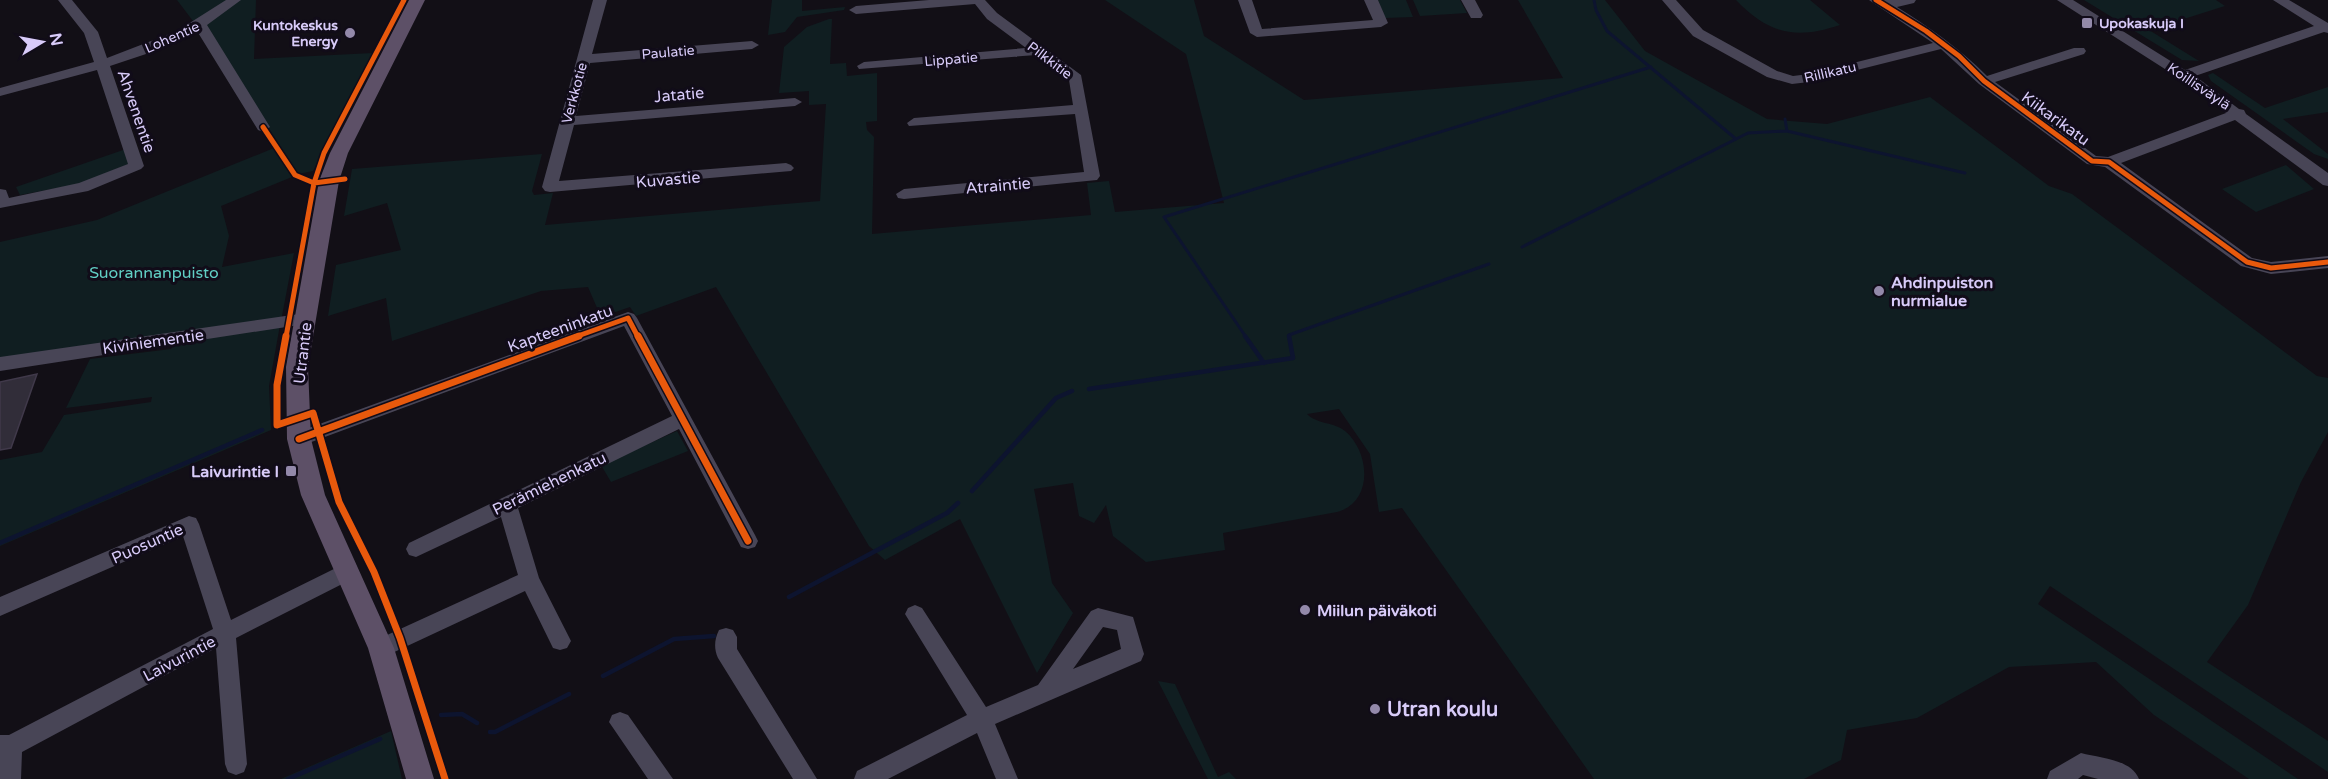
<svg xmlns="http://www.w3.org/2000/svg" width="2328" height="779" viewBox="0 0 2328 779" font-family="'Varela Round',sans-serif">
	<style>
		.green { fill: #101e21 }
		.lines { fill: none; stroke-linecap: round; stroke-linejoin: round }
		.stream-far1 { stroke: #0d142f; stroke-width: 3 }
		.stream { stroke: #0d142f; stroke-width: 4.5 }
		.building { fill: #312d39; stroke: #40394a; stroke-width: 1.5 }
		.minor { fill: #484556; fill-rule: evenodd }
		.major { fill: #5d5067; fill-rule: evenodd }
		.cycleway-far1-casing { stroke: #110c19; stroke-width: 8 }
		.cycleway-casing { stroke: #110c19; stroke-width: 10 }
		.cycleway-far1 { stroke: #e8590c; stroke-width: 5 }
		.cycleway { stroke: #e8590c; stroke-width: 7 }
		.poi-dot { fill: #9389aa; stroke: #110c19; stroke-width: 2 }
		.labels { text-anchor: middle; stroke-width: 6; stroke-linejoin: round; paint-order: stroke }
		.far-poi-label { font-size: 14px; font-weight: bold; fill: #d8cbf9; stroke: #110c19; text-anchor: start }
		.far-street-label { font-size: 14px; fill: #d8cbf9; stroke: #110c19 }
		.street-label { font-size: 16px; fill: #d8cbf9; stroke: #110c19 }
		.park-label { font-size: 16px; fill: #61cfc5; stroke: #110c19 }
		.poi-label { font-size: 16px; font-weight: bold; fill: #d8cbf9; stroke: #110c19; text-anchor: start }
		.near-poi-label { font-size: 20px; font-weight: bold; fill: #d8cbf9; stroke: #110c19; text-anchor: start }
	</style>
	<rect width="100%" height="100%" fill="#120f16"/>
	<path class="green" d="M177,0H256L254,59L373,53L313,171L298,174L206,30L196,25Z
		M772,0H802V11L845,7L844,10L797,17L785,32L768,35Z
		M1105,0H1194L1204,36L1304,100L1563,78L1518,0H1605L1645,51L1767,119L1827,124L1930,97L2049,186L2072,194L2317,376L2328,378V432L2301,482L2248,605L2207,662L2328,741V772L2050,586L2038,604L2298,779H2249L2154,715L2096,662L2009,667L1917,718L1847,730L1841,760L1804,779H1594L1402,508L1379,512L1370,454L1339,409L1307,414C1316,424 1334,422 1345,431C1370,452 1374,502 1337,512L1223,533L1225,550L1146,562L1113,536L1106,505L1094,523L1079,516L1073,483L1034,489L1052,583L1073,613L1037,673L960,519L885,560L869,546L716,287L636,316L630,307L601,317L588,287L541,291L392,341L386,298L328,316L336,265L401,250L387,203L344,216L352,169L542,154L532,191L534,195L553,193L545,225L820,201L826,104L809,105V91L779,93L784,47L807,27L829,19H832L830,64L846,63L847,76L877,73V121L866,122L867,130L874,137L872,234L1091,215L1087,183L1109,181L1115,212L1224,203L1186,54Z
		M1378,0H1406L1413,17L1385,18Z
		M1413,0H1460L1467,13L1420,16Z
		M1736,0H1810L1840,25C1795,40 1769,34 1736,0Z
		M2084,0H2216L2225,6L2149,30L2199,61L2182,60Z
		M2213,73L2265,108L2328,87V112L2283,119L2328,154V159L2314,154L2211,81L2208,75Z
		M274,148L292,177L221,206L229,236L222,267L294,253L281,321L0,363V242L97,220Z
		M126,149L129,164L79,184L20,195L16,187Z
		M2286,165L2314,189L2256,212L2222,189Z
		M280,325L269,386L271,430L0,546V460L42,452L64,415L151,402L152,397L66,408L90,359L171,349L176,339Z
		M677,431L688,451L611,482L601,465Z
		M1158,681L1175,684L1218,777L1229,772L1236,779H1208Z
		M391,731L402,779H281Z"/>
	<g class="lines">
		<path class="stream-far1" d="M1594,0L1596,10L1607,31L1736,139
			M1785,119L1787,131
			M1522,247L1748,133L1787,131L1965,173
			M1246,337L1164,217L1651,67
			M1289,337V335L1489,264"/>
		<path class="stream" d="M1245,336L1264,363
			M1089,389L1293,358L1289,336
			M972,491L1056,398L1072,391
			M0,543L262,430
			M789,597L947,513L958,503
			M603,676L674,639L714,636
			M441,715L462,714L477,723
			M490,732H495L569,694
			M288,779L380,739"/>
	</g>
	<path class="building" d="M37,374L11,448L0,450V382Z"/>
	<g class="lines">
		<path class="minor" d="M58,0H72L98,32L107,58L177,31L226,0H241L207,25L270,127L263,132L258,130L197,31L158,50L110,66L144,166L141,169L88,191L0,208V189L6,190L9,198L79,183L128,164L97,70L0,96V88L94,62L84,33Z
			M593,0H607L592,54L752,41L759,45L752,49L590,63L576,116L795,98L802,102L795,106L574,125L559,181L786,163L791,165L794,168L791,171L550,192L545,191L542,187Z
			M929,0H985L997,13L1081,75L1100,176L1097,180L904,199L898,198L896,194L904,189L1084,172L1075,114L909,126L907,123L914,118L1073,105L1069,80L1036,55L859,69L857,66L864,62L1026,48L987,19L975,4L856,14L849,10L856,6Z
			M1238,0H1252L1262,29L1373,20L1364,0H1378L1388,23L1381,27L1257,37L1250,33Z
			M1461,0H1475L1483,15L1481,18H1471Z
			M1662,0H1676L1703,30L1777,71L1793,76L1809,74L1933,43L1869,0H1916L1914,3L1897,7C1929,27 1959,48 1987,76L2074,48H2084L2086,51L2084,54L1995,82L2096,156L2108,157L2226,113L2179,78L2057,0H2073L2185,70L2314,26L2273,0H2289L2328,23V33L2324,32L2195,76L2239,109L2244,110L2246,114L2328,173V186L2323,185L2235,120L2121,163L2252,258L2271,262L2328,256V268L2271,274L2241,266L2105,167L2087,164L1979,84L1941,49L1809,82L1792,84L1767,77L1693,36Z
			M628,312L634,314L637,318L755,535L758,541L755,547L748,549L741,547L679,429L518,508L539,578L571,641L567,648L560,650L553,648L525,591L388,655L381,657L374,655L370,648L374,641L518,575L501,517L416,557L409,555L406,549L409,543L672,416L624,326L306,444L299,446L292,444L290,439L292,434Z
			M306,313L312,315L315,319L312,323L0,371V357Z
			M189,516L196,518L199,524L231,620L340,566L347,563L354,566L357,572L354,578L236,638L247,764L244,772L236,775L228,772L225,764L216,648L22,752L21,779H0V735H9L213,629L183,536L0,616V597Z
			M915,605L922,608L986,707L1038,685L1091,611L1098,608L1133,617L1144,654L1141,661L995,724L1018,779H996L977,733L888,779H854L857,771L967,715L905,614L908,608ZM1103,627L1117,630L1121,649L1073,669Z
			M726,628L733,630L737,637V649L817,779H793L718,658C714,649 714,640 719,630Z
			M620,712L628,715L673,779H648L609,722L612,715Z
			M2081,753C2100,758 2131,759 2139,779H2098L2083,775L2078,779H2047L2050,771Z"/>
		<path class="major" d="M409,0H425L348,153L339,181L308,367L311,439L325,495L394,648L434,779H406L368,648L301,495L287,439L286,367L319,181L330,153Z"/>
		<defs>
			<path id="cycleway-far1" d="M1876,0L1926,31L1959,56L1984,81L2092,161L2109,162L2247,262L2271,268L2328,262
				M263,127L295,175L314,183L345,179
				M286,337L314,183L324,153L404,0
				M575,337L628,318L638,337"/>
			<path id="cycleway" d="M286,336L277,385V425L313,413L339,502L374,572L400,638L445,779
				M638,336L748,541
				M299,439L579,336"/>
		</defs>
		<use href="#cycleway-far1" class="cycleway-far1-casing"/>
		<use href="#cycleway" class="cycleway-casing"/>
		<use href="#cycleway-far1" class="cycleway-far1"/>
		<use href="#cycleway" class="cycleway"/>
	</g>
	<g class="poi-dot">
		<rect x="2081" y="17" width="12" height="12" rx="3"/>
		<circle cx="350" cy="33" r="6"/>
		<circle cx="1879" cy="291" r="6"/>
		<rect x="285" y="465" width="12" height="12" rx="3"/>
		<circle cx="1305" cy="610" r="6"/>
		<circle cx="1375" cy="709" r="6"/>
	</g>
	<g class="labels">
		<g class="far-poi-label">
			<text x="2099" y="28">Upokaskuja I</text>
			<text x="338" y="30" text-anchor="end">Kuntokeskus<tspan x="338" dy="16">Energy</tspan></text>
		</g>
		<g class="far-street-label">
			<text transform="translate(172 37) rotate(-24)" y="5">Lohentie</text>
			<text transform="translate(668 52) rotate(-5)" y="5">Paulatie</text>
			<text transform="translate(951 59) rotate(-5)" y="5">Lippatie</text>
			<text transform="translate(1050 60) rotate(37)" y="5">Pilkkitie</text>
			<text transform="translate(1830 72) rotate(-13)" y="5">Rillikatu</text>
			<text transform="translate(2199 86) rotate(34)" y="5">Koillisväylä</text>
			<text transform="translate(574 93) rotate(-75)" y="5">Verkkotie</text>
		</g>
		<g class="street-label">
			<text transform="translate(679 94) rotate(-5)" y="6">Jatatie</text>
			<text transform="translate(137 111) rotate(71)" y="6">Ahvenentie</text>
			<text transform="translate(2056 118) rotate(36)" y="6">Kiikarikatu</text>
			<text transform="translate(668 179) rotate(-5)" y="6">Kuvastie</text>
			<text transform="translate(998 185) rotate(-5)" y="6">Atraintie</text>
			<text transform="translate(560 328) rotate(-20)" y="6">Kapteeninkatu</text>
			<text transform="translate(153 341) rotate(-8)" y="6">Kiviniementie</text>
			<text transform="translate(302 353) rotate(-83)" y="6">Utrantie</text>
			<text transform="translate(549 483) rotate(-26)" y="6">Perämiehenkatu</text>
			<text transform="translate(147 543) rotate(-24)" y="6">Puosuntie</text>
			<text transform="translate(179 658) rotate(-28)" y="6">Laivurintie</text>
		</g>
		<g class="park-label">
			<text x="154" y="278">Suorannanpuisto</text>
		</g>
		<g class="poi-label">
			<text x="1891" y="288">Ahdinpuiston<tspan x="1891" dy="18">nurmialue</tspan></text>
			<text x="279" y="477" text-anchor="end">Laivurintie I</text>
			<text x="1317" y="616">Miilun päiväkoti</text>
		</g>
		<g class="near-poi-label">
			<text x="1387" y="716">Utran koulu</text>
		</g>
	</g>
	<g transform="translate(42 42) rotate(80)" stroke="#110c19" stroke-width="4.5" paint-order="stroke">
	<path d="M0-4.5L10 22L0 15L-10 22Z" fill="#d8cbf9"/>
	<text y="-9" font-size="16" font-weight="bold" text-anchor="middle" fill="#d8cbf9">N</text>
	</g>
</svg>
